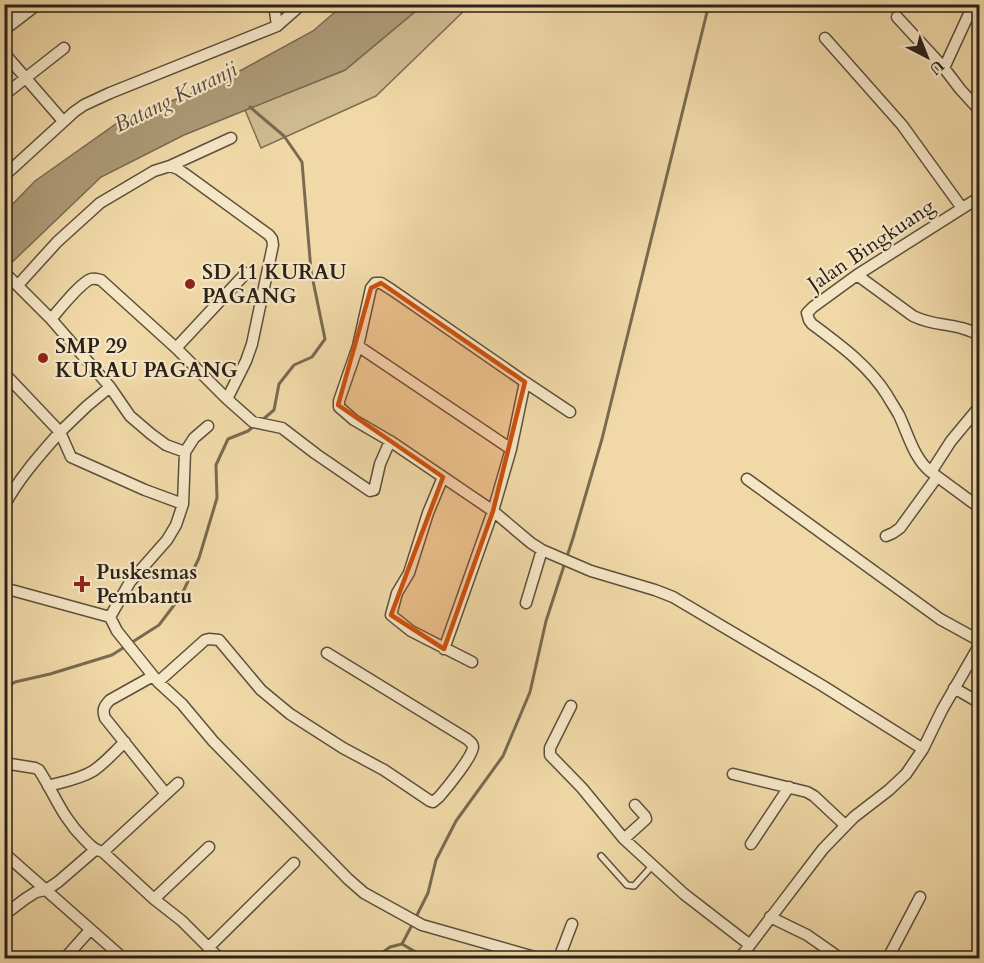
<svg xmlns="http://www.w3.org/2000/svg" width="984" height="963" viewBox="0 0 984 963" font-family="Cardo,serif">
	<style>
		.green { fill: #cfb98f; stroke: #7d6e54; stroke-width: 1.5 }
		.water { fill: #ad9a77; stroke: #796a51; stroke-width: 1.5 }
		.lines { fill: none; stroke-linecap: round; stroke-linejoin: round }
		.stream { stroke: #796a51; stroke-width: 3 }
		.service-casing { stroke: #5c503c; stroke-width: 8 }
		.minor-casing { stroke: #5c503c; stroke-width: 13 }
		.service { stroke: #f5e6c6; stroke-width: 5 }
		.minor { stroke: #f5e6c6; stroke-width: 10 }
		.marked { fill: #cc510e; fill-opacity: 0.2; stroke: #cc510e; stroke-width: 4.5; stroke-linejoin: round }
		.poi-dot { fill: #8f2418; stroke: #f5e6c6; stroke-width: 2 }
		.labels { text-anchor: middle; stroke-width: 4.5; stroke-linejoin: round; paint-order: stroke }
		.street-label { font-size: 21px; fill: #2b2219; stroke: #f5e6c6 }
		.poi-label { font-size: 21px; font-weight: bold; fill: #2b2219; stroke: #f5e6c6; text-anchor: start }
		.water-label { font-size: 22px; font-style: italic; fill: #584c3a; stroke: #f5e6c6 }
	</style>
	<rect width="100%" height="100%" fill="#f0d8a7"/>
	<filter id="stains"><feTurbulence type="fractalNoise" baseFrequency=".00333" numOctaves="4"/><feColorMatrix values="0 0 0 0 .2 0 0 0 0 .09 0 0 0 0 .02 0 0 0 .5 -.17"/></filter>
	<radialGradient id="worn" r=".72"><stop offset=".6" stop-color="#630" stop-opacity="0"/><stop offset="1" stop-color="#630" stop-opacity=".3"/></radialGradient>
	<path class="green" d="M423,5H470L376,96L261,148L245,110L345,70Z"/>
	<path class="water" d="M343,5H423L345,70L184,135L101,177L5,269V212L35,181L123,119L214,85L313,31Z"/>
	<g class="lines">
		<path class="stream" d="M250,107L284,136L302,162L311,271L325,339L312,357L294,365L279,384L274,410L261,421
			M4,689L15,682L50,674L112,655L159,625L181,596L199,558L217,498L216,465L228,439L248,431L255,425
			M416,917L428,893L436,860L456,821L503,756L530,692L546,621L573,538L602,439L709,4
			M402,944L426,958
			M375,958L390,947L402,944L413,923"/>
		<defs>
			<path id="service" d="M601,856L627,885L634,886L653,865"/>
			<path id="minor" d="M271,4L275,11L277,26
				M4,13L31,8
				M897,17L944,68L960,89L980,111
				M4,30L34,7L41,4
				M825,38L902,125L962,208
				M4,53L63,121
				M944,68L968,16
				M4,95L64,48
				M170,166L178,169L188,176L269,235L272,239L273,245L252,344L246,361L227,399
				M4,176L74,112L84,105L110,93L277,26L302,4
				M4,272L51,319L110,387L130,416L151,434L166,445L185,452L194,438L208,426
				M857,275L913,316C932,325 942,323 961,328C967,329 974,333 980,335
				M18,285L57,242L100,203L154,171L170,166L231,138
				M51,319C60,309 80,283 91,279C96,278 96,279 101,280L176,348L227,399L253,422L282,428L316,454L370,491L374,490L380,464L390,441
				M358,346L511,449
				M176,348L246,273
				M4,373L60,432L87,406L110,387
				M525,382L570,412
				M980,406L951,441L931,472L980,508
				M931,472C914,459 908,434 899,415C895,408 891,402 887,395C868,365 840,345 812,324L809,320L807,313L813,307L857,275L980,197
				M443,477L428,513L409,573L397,593L391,615L411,631L472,662
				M747,479L922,606L940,619L980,641
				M4,506C19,478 39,456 60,432L71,457L145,490L183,504
				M886,536L893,533L900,528L937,477
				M4,588L110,617L117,631L158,682L182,704L213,741L348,879L364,893L422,925L538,958
				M526,603L542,550
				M110,617L130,582L167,540L176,525L183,504L185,452
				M444,649L493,511L511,449L525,382L392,290L381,283H375L371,288L358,346L339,401V407L354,420L390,441L493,511L531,543L542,550L591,571L655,590L673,597L823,686L923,749
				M158,682L205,640L209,639L219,640L261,690L290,714L343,748L384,770L430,801L433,802L439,797C446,789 473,756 473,747C473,743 470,742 467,739L327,653
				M954,688L980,703
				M571,706L550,748V755L582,788L624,839L684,894L750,945
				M4,763L35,768L39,770C55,795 62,817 84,839C90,845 94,850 103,852L154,899L182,921L219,958
				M733,774L807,792L814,796L845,825
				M48,786C63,782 80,779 93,771C105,763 114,752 125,742
				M166,794L178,783
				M624,839L646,819L645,816L635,805
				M751,844L789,787
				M103,852L166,794L105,718C102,710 104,706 110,700L153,676
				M4,853L123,958
				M154,899L209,847
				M4,915L25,899L36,892L46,890L58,882L95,850
				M770,917L807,935L840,958
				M208,948L294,863
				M65,958L90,930
				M559,958L572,924
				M740,958L823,849L854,817L889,790L906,774L923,749L942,710L980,644
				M888,958L920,897"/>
		</defs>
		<use href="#service" class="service-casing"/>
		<use href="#minor" class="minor-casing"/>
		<use href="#service" class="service"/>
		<use href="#minor" class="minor"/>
	</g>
	<path class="marked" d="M381,283L525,382L493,511L444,649L391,615L443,477L338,405L371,288Z"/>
	<g class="poi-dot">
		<circle cx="190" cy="284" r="6"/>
		<circle cx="43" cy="358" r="6"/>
		<path d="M79 575h6v6h6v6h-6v6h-6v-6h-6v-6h6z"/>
	</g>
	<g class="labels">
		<g class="street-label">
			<text transform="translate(871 245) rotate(-34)" y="7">Jalan Bingkuang</text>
		</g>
		<g class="poi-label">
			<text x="202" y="279">SD 11 KURAU<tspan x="202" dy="24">PAGANG</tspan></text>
			<text x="55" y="353">SMP 29<tspan x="55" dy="24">KURAU PAGANG</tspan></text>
			<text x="96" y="579">Puskesmas<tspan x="96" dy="24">Pembantu</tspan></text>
		</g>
		<g class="water-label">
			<text transform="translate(175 96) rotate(-26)" y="8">Batang Kuranji</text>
		</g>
	</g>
	<rect width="984" height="963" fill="none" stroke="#f0d8a7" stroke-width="24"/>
	<rect x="6" y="6" width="972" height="951" fill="none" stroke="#2b2219" stroke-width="3"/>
	<rect x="12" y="12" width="960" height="939" fill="none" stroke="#2b2219" stroke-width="1.5"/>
	<g transform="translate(927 57) rotate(138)" stroke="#f5e6c6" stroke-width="4.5" paint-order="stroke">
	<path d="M0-4.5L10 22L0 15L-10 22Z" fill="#2b2219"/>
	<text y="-9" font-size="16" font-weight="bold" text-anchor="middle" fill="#2b2219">U</text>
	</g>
	<rect width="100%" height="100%" filter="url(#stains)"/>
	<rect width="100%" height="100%" fill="url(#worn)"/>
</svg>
